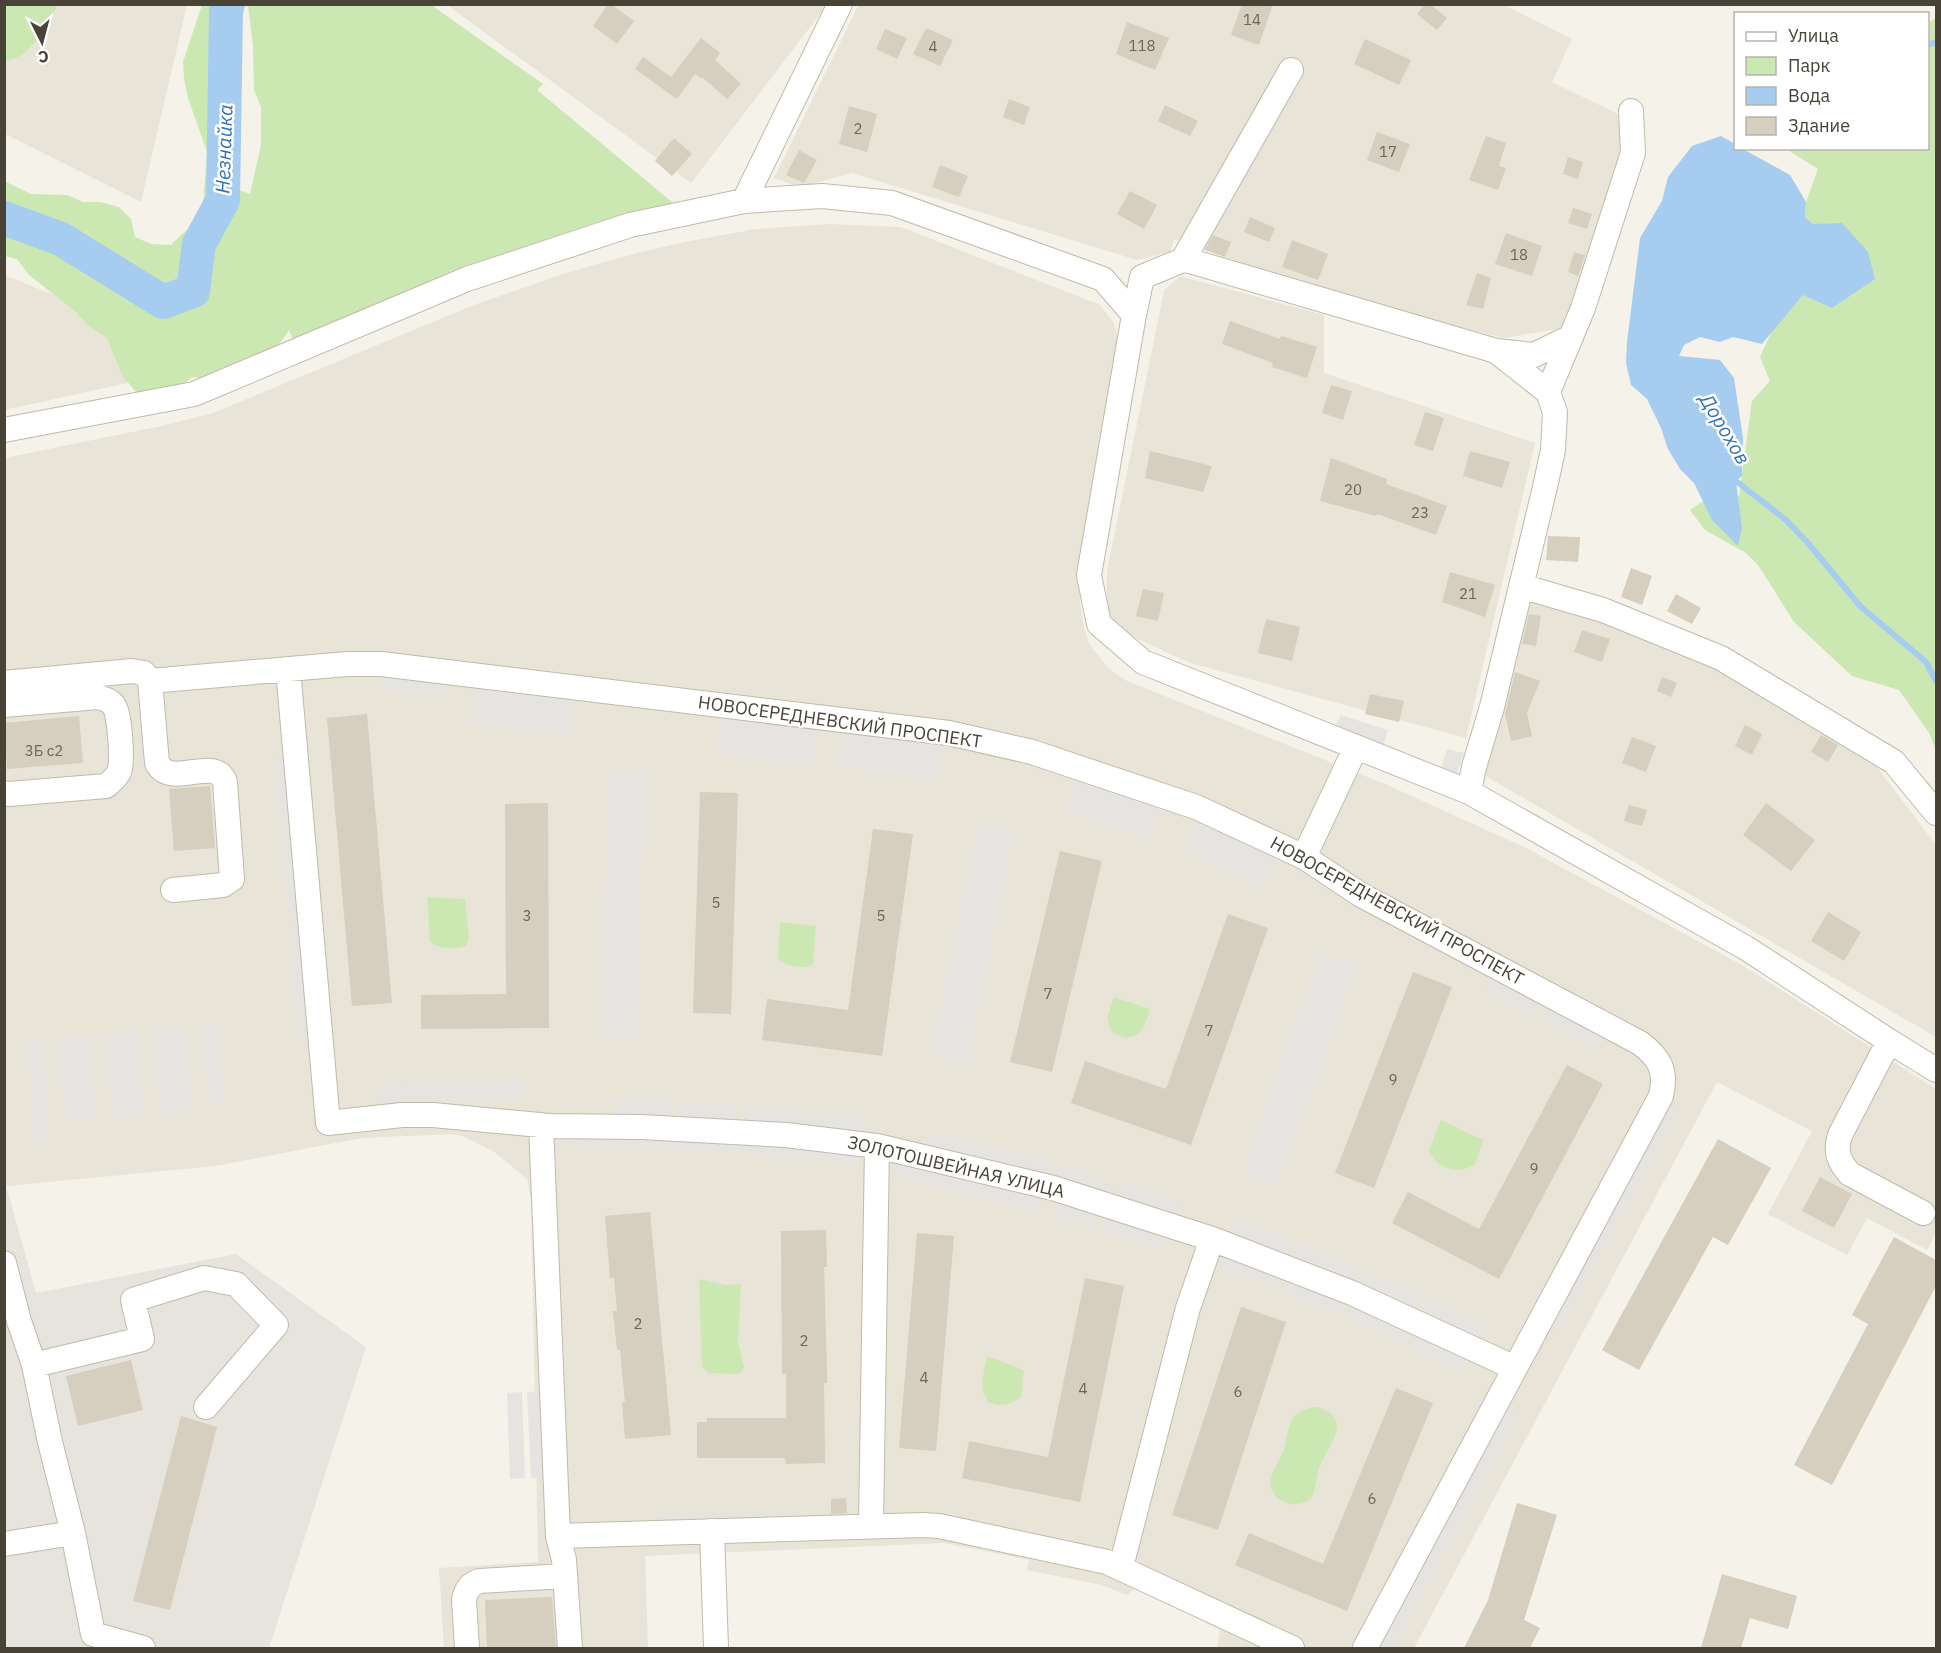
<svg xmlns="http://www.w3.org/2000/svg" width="1941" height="1653" viewBox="0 0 1941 1653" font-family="'IBM Plex Sans',sans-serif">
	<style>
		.residential { fill: #e8e4d7 }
		.industrial { fill: #e7e3dd }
		.green { fill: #cce8b2 }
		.parking { fill: #e6e4e0 }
		.water { fill: #a6ccf0 }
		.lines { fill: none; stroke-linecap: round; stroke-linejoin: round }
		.stream { stroke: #a6ccf0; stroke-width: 6 }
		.river { stroke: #a6ccf0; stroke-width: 34 }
		.building { fill: #d6cebe }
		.minor-casing { stroke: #c0baab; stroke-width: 26 }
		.minor { stroke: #fff; stroke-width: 24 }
		.labels { text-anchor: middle; stroke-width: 5; stroke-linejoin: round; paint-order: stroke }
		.number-label { font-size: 15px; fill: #6c6659 }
		.street-label { font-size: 18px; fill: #484337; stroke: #fff }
		.water-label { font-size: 20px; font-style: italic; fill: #3072b4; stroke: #fff }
	</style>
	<rect width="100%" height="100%" fill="#f4f2e9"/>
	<path class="residential" d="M859,4L1504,5L1572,39L1552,82L1618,114L1621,150L1565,328L1503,338L1331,294L1174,239L1170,252L1137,260L852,173L799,187L774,178Z
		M4,5H187L141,202L5,134Z
		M447,5H827L691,183Z
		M829,224L901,227L1100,305L1113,322L1118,337L1080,603L1085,632L1090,645L1108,668L1127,681L1385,784L1526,848L1742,965L1936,1089V1232L1927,1250L1867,1218L1847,1255L1768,1214L1812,1131L1717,1082L1414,1648H1217L1220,1630L1136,1587L1127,1595L1102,1585L1027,1570L1029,1560L944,1543L645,1556L648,1648H444L439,1568L538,1562L531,1199L527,1179L493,1151L465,1137L453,1134L362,1138L215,1166L7,1186L4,1178V458L157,427L213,413L474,305L566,273L637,253L685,242L756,229Z
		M4,275L142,330L127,383L5,410Z
		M1180,276L1324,315V373L1535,443L1466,738L1190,663L1106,624L1107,571L1164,291Z
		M1526,593L1586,612L1705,662L1870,758L1936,845V1037L1484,775Z"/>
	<path class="industrial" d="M4,1178L36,1293L236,1254L366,1347L269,1648H5Z"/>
	<path class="green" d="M430,4L543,84L537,90L678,207L604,220L454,270L294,342L289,330L271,356L211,379L192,377L177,389L140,397L122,375L107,338L89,326L76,312L29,275L17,259L5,256L4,181L31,194L67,195L83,202H100L119,207L131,219L135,237L151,244L171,245L183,233L198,222L203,204L207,152L188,98L184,79L183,62L202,5H236V15L221,50L235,125L236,189L250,194L261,145V107L254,90L253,46L248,5Z
		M4,5H58C45,26 32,58 5,61Z
		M1936,18V751L1929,733L1899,690L1852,676L1794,622L1758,565L1746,553L1705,530L1690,510L1713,495L1739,496L1752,401L1770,381L1760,357L1772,331L1803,295L1813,224L1805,217L1806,202L1818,169L1786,149L1928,148V23Z
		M427,897L465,899L469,939L466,946C454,949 438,950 430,941Z
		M780,922L816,926L813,959L815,960L811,966C801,969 785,966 778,959Z
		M1114,997L1150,1009C1145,1025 1143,1037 1124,1038L1112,1032L1107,1019Z
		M1441,1120L1483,1140L1475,1165C1457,1175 1437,1169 1429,1150Z
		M699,1279L726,1285L741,1284L738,1342L744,1367L740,1374L709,1373L702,1367Z
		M987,1356L1024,1370L1021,1397C1009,1407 986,1411 983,1390C981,1380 985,1367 987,1356Z
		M1318,1407C1355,1421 1328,1445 1319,1468C1316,1478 1316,1490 1311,1499C1293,1512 1264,1499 1272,1475C1275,1466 1281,1459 1284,1449C1291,1426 1286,1409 1318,1407Z"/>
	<path class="parking" d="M385,674L450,681L449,697L383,689Z
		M474,684L573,695L569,735L470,723Z
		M721,714L819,726L815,765L716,753Z
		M1341,715L1388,730L1382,749L1333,732Z
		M842,728L940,740L936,779L837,767Z
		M1447,749L1464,753L1457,774L1441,768Z
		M287,755L301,910L287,911L273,757Z
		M608,770L645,771L637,1038L600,1037Z
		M1079,775L1161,802L1149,840L1066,813Z
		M1198,816L1279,850L1263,886L1183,852Z
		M978,822L1015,830L967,1063L930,1055Z
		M302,924L313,1046L299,1047L288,925Z
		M1320,952L1356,965L1277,1187L1242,1174Z
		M1492,977L1540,1002L1533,1017L1484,991Z
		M1548,1006L1598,1033L1590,1048L1540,1021Z
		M217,1024L224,1103L208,1104L201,1026Z
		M185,1027L192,1111L159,1114L152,1030Z
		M137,1031L144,1115L111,1118L104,1034Z
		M89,1035L96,1119L64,1122L57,1038Z
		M42,1038L51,1140L34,1141L26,1040Z
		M520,1080L521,1098L375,1104V1085Z
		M614,1099L671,1100V1116L613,1114Z
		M1665,1100L1679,1108L1559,1333L1545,1325Z
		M679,1101L737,1104L736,1119L679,1116Z
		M744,1105L801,1109L800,1125L743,1121Z
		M809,1111L866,1117L864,1132L807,1126Z
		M640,1130L639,1147L572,1146V1131Z
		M644,1132L712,1133L711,1150L644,1147Z
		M929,1132L1050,1161L1047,1174L926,1145Z
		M716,1135L784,1139L782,1156L715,1150Z
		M788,1141L856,1147L854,1164L786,1156Z
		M897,1163L1043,1198L1040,1212L893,1176Z
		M1059,1164L1112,1180L1108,1193L1055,1177Z
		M1121,1182L1179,1201L1175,1215L1117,1196Z
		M1056,1203L1097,1215L1093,1228L1052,1216Z
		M1107,1218L1165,1237L1160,1250L1102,1231Z
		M1236,1218L1292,1239L1285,1257L1229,1237Z
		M1298,1242L1356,1265L1349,1284L1290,1260Z
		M1226,1250L1282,1270L1275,1289L1219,1268Z
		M1363,1269L1423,1295L1415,1313L1355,1287Z
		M1287,1273L1346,1297L1339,1315L1280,1291Z
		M1430,1299L1486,1325L1477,1343L1421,1316Z
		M1353,1300L1413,1327L1405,1345L1345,1318Z
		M1419,1330L1470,1354L1462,1372L1411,1348Z
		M543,1391L547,1478H531L527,1392Z
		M522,1392L525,1478L510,1479L507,1393Z
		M1505,1407L1519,1415L1394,1648H1376Z
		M800,1510V1517L650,1522V1514Z"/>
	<path class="water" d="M1721,136L1735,144L1736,148L1743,149L1790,175L1806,202L1805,217L1813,224L1842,223L1868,252L1875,279L1832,308L1803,295L1762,344L1733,337L1720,342L1700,337L1684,345L1679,356L1720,360L1734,378L1743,438L1742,476L1736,481L1742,528L1738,546L1712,520L1694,483L1680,469L1668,449L1661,428L1647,399L1631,385L1626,363L1627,342L1640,238L1662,201L1668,177L1692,146Z"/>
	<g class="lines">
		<path class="stream" d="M1928,45L1936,42
			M1733,476L1736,481L1786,520L1808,543L1860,606L1926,662L1936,681"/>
		<path class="river" d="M4,218L61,239L163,302L193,291L199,244L223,200L226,11L228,4"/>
	</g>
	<path class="building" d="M608,4H611L634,21L617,44L593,26Z
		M1242,4H1273L1259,45L1231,35Z
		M1425,4H1430L1447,18L1437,30L1417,14Z
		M1127,22L1169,38L1155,70L1116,54Z
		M926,28L953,40L940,66L913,54Z
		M885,29L907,38L897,59L876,49Z
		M701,38L720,53L715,60L741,84L727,99L702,77L701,78L695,74L677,99L635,69L643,57L671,77Z
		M1365,39L1411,60L1399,85L1354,64Z
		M1009,99L1030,107L1024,125L1003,117Z
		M1165,105L1198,121L1190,136L1158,121Z
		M849,106L877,114L867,152L839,144Z
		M1377,132L1410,144L1399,172L1367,160Z
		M1486,136L1506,143L1499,166L1506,168L1498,190L1469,180Z
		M674,138L692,154L672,176L655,161Z
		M799,150L817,160L804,183L786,175Z
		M1568,157L1583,162L1578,179L1563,174Z
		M940,165L968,176L959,197L932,187Z
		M1130,191L1157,205L1144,229L1117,214Z
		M1573,208L1592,214L1587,229L1568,223Z
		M1250,217L1275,228L1269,242L1244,232Z
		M1506,233L1542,246L1532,276L1495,264Z
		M1213,235L1231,242L1225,257L1205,250Z
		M1292,240L1328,254L1318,280L1282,267Z
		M1574,252L1585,255L1578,276L1568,272Z
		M1477,273L1491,278L1483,309L1466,305Z
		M1230,321L1280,339L1281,336L1317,347L1307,378L1272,367L1273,363L1222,344Z
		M1331,385L1352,391L1343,420L1322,413Z
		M1425,412L1444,418L1433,451L1414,445Z
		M1150,451L1212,466L1203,492L1145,478Z
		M1470,451L1510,462L1502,488L1463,476Z
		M1331,458L1387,479L1386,484L1447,506L1436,535L1377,514L1376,516L1320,501Z
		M1548,536L1580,537L1578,562L1546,560Z
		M1631,568L1652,576L1642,605L1621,597Z
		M1450,572L1495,585L1485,617L1442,602Z
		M1143,589L1164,593L1158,621L1136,616Z
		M1676,594L1701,608L1692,624L1667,611Z
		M1529,614L1541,616L1536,646L1522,644Z
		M1266,619L1300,627L1292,661L1258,653Z
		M1582,630L1610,639L1602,662L1574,652Z
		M1515,672L1540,681L1527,713L1532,736L1511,741L1505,714Z
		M1662,677L1677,683L1671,697L1657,691Z
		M1370,694L1404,701L1399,722L1365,714Z
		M367,714L392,1003L352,1006L327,718Z
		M79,716L83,763L7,769L4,723Z
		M1745,725L1762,734L1752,755L1735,746Z
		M1821,735L1838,745L1828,762L1811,752Z
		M1632,737L1656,746L1646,772L1622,763Z
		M210,786L215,848L174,851L169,789Z
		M700,792L738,793L731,1014L693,1013Z
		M548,803L549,1028L421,1029V995L506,994L505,804Z
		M1766,803L1815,840L1791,871L1743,835Z
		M1629,805L1647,810L1642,826L1624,821Z
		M873,829L913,834L882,1056L762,1040L767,999L848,1010Z
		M1060,851L1102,861L1052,1072L1010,1062Z
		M1828,912L1861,932L1844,961L1811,941Z
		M1228,914L1268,928L1191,1145L1071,1103L1085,1061L1166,1089Z
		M1413,972L1452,987L1374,1188L1335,1173Z
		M1567,1065L1603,1084L1499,1279L1392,1223L1408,1192L1479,1229Z
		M1718,1139L1771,1168L1728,1245L1713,1237L1639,1370L1602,1350Z
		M1820,1177L1852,1194L1834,1228L1802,1211Z
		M650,1212L671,1435L625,1439L622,1402H625L620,1350H617L613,1311H617L614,1278H610L605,1216Z
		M826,1230L827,1267H824L827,1372V1383H824L825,1463L786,1464L785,1458H697V1422H707V1418H786V1374H782L781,1231Z
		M917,1233L954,1236L936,1451L899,1448Z
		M1894,1237L1936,1260V1286L1832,1485L1794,1465L1868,1324L1852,1315Z
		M1085,1278L1124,1286L1080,1502L962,1478L969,1441L1048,1457Z
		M1241,1307L1286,1322L1218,1530L1172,1515Z
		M131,1360L143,1410L78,1426L66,1376Z
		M1396,1388L1433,1403L1347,1611L1235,1565L1249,1533L1323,1564Z
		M181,1416L217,1427L170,1610L133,1601Z
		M846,1498L847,1513L831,1514V1499Z
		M1517,1503L1557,1515L1524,1620L1540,1628L1530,1648H1464L1488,1600Z
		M1722,1574L1797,1596L1788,1629L1750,1618L1741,1648H1701Z
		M552,1597L556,1648H487L485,1600Z"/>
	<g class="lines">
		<defs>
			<path id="minor" d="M744,201L840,4
				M1183,260L1291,70
				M1134,315L1142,277L1183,260L1190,261L1496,351L1548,392L1555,412L1553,450L1545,487L1492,707L1474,767L1469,792
				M1496,351L1534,355L1569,338
				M1548,392L1583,308L1633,153L1631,111
				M4,430L194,394L467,279L630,225L744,201L822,196L892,203L1103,279L1134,315L1089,575L1099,624L1143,662L1469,792L1746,948L1889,1041L1936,1070
				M1521,586L1603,610L1721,658L1894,762L1936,813
				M288,669L328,1123L402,1115H433L550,1126L641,1127L786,1135L877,1146L1053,1188L1212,1239L1352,1293L1515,1368
				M4,683L132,671L144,673L150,681
				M4,705L98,697C105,699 110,700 114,706C120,714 123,762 119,772C116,778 111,782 106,786L9,794L4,793
				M1304,857L1356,747
				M173,890L223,885L232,879L225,782C215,754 171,790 157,763L150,681L347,664H381L949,733L1032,752L1196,807L1304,857L1361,895L1640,1043C1660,1058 1667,1071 1661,1096L1365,1648
				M1889,1041L1840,1135C1835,1151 1838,1161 1850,1174L1923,1213
				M541,1125L558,1536L564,1560L570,1648
				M4,1263L19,1321L34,1365L50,1442L73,1533L93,1634L143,1648
				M34,1365L142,1339L133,1300L204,1278L236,1284L276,1325L206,1407
				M871,1526L877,1146
				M712,1531L716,1648
				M558,1536L923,1525L939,1526L1107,1562L1292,1648
				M4,1544L73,1533
				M1121,1567L1188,1308L1212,1239
				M467,1648L464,1600C466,1590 469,1585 479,1581L565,1576"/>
		</defs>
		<use href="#minor" class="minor-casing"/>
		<use href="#minor" class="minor"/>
	</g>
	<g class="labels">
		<g class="number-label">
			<text x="1252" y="25">14</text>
			<text x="1142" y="51">118</text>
			<text x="933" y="52">4</text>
			<text x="858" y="134">2</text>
			<text x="1388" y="157">17</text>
			<text x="1519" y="260">18</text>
			<text x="1353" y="495">20</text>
			<text x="1420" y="518">23</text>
			<text x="1468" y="599">21</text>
			<text x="44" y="756">3Б с2</text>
			<text x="716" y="908">5</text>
			<text x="527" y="921">3</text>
			<text x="881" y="921">5</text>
			<text x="1048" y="999">7</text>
			<text x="1209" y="1036">7</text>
			<text x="1393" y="1085">9</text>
			<text x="1534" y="1174">9</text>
			<text x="638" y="1329">2</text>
			<text x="804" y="1346">2</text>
			<text x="924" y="1383">4</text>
			<text x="1083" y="1394">4</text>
			<text x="1238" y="1397">6</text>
			<text x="1372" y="1504">6</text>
		</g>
		<g class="street-label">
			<text transform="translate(840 722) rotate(8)" y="6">НОВОСЕРЕДНЕВСКИЙ ПРОСПЕКТ</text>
			<text transform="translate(1397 911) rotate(29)" y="6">НОВОСЕРЕДНЕВСКИЙ ПРОСПЕКТ</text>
			<text transform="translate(956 1167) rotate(13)" y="6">ЗОЛОТОШВЕЙНАЯ УЛИЦА</text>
		</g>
		<g class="water-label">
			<text transform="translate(224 149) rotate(-88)" y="7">Незнайка</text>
			<text transform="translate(1725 429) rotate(59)" y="7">Дорохов</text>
		</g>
	</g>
	<rect width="1941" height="1653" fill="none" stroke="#484337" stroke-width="12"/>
	<rect x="1734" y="12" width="195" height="138" fill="#ffffff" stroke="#b6b4af" stroke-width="1.5"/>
	<rect x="1746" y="32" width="30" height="9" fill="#ffffff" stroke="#b6b4af" stroke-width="1.5"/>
	<text x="1788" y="42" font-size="18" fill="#484337">Улица</text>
	<rect x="1746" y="57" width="30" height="18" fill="#cce8b2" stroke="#b6b4af" stroke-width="1.5"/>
	<text x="1788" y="72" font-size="18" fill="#484337">Парк</text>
	<rect x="1746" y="87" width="30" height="18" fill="#a6ccf0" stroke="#b6b4af" stroke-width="1.5"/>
	<text x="1788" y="102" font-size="18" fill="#484337">Вода</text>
	<rect x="1746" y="117" width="30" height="18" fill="#d6cebe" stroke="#b6b4af" stroke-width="1.5"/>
	<text x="1788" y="132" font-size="18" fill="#484337">Здание</text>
	<g transform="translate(42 42) rotate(174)" stroke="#ffffff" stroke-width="4.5" paint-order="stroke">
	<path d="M0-4.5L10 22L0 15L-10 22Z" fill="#484337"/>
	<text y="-9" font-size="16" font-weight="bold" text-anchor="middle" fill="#484337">С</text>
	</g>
</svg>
